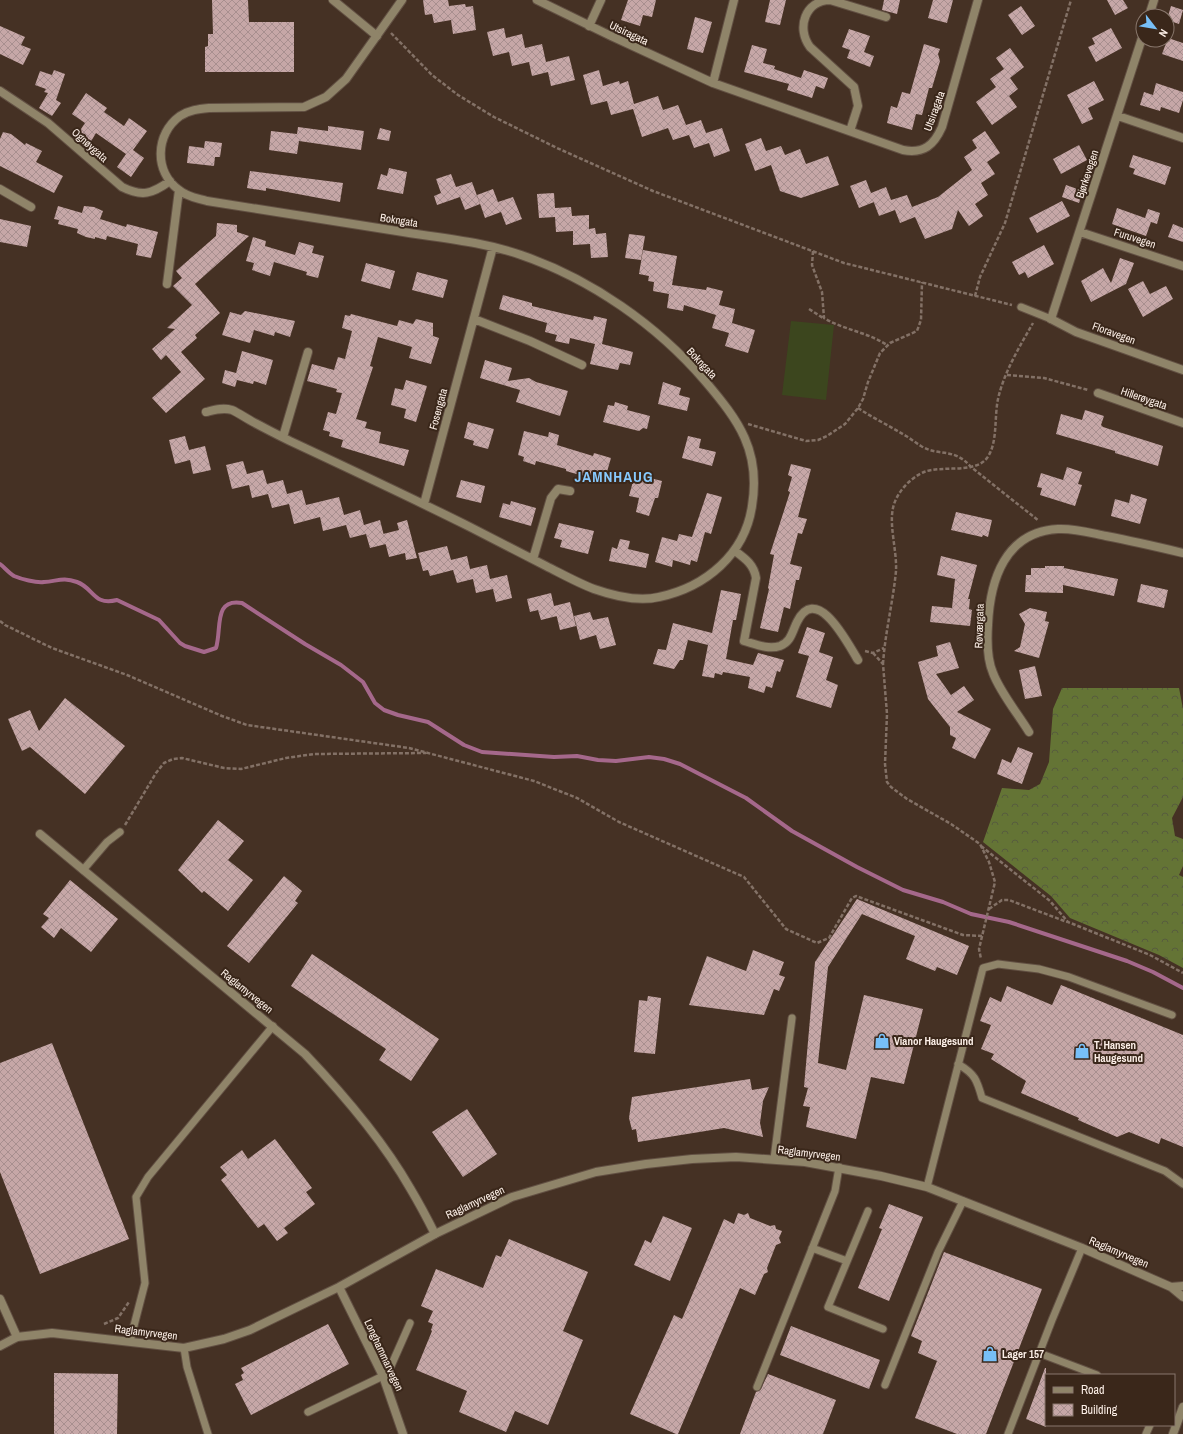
<svg xmlns="http://www.w3.org/2000/svg" width="1183" height="1434" viewBox="0 0 1183 1434" font-family="'Archivo Narrow',sans-serif">
	<style>
		.forest { fill: url(#forest-crowns) }
		.pitch { fill: #3c461e }
		.lines { fill: none; stroke-linecap: round; stroke-linejoin: round }
		.stream { stroke: #a5688b; stroke-width: 4 }
		.building { fill: url(#building-cross-hatch) }
		.service-casing { stroke: #625043; stroke-width: 9 }
		.minor-casing { stroke: #625043; stroke-width: 10 }
		.tertiary-casing { stroke: #625043; stroke-width: 10 }
		.path { stroke: #837166; stroke-width: 2.5; stroke-dasharray: 4 2; stroke-linecap: butt }
		.service { stroke: #8f8469; stroke-width: 7 }
		.minor { stroke: #8f8469; stroke-width: 8 }
		.tertiary { stroke: #8f8469; stroke-width: 8 }
		.labels { text-anchor: middle; stroke-width: 4; stroke-linejoin: round; paint-order: stroke }
		.street-label { font-size: 11px; fill: #fdf0e8; stroke: #3a271a }
		.poi-label { font-size: 11px; font-weight: bold; fill: #fdf0e8; stroke: #3a271a; text-anchor: start }
		.district-label { font-size: 15px; font-weight: bold; letter-spacing: 1px; fill: #87c9fd; stroke: #3a271a }
	</style>
	<defs>
		<pattern id="forest-crowns" width="20" height="18" patternUnits="userSpaceOnUse"><rect width="20" height="18" fill="#647435"/><path d="M2 6a3 3 0 1 1 6 0M12 15a3 3 0 1 1 6 0" fill="none" stroke="#575c3e"/></pattern>
		<pattern id="building-cross-hatch" width="8" height="8" patternUnits="userSpaceOnUse"><rect width="8" height="8" fill="#c6a7a7"/><path d="M0 0l8 8M0 8l8-8" fill="none" stroke="#a88f8f"/></pattern>
	</defs>
	<rect width="100%" height="100%" fill="#453124"/>
	<path class="forest" d="M1062,688H1179L1183,709V797L1172,818L1175,836L1183,839V866L1179,875L1183,877V968L1159,955L1070,918L1051,896L983,842L1002,788L1029,790L1040,784L1049,762L1053,709Z"/>
	<path class="pitch" d="M791,321L834,325L826,400L782,395Z"/>
	<g class="lines">
		<path class="stream" d="M0,564C4,567 9,573 14,576C21,579 36,583 44,582C58,581 63,577 77,582C94,588 93,606 117,600L159,620L180,643L185,646L204,652L216,648C222,629 213,598 242,603L305,644L341,665L363,682L375,703L384,710L398,715L428,722L464,745L482,752L554,757L577,756L598,760L616,761L649,757L664,759L680,764L746,798L792,831L857,867L903,890L943,902L971,914L1009,922L1127,961L1153,972L1183,988"/>
	</g>
	<path class="building" d="M212,0H248L249,22H294V72H205V47L208,46V34H213Z
		M423,0H448L449,6L465,4L466,7L473,6L476,30L453,34L451,20L434,23L432,14L425,15Z
		M628,0H656L652,17L643,15L640,26L621,20Z
		M770,0H786L780,25L765,22Z
		M884,0H900L897,14L882,10Z
		M933,0H953L947,23L928,18Z
		M1107,0H1123L1128,8L1115,15Z
		M1021,6L1035,26L1022,35L1008,15Z
		M1171,6L1183,10L1179,24L1167,20Z
		M695,17L712,22L703,53L687,49Z
		M0,26L25,37L21,45L31,49L23,65L0,54Z
		M504,28L506,38L522,34L525,48L542,44L546,62L569,56L575,80L551,86L548,72L532,76L529,62L512,66L509,52L493,56L487,32Z
		M1111,28L1122,48L1096,62L1088,47L1095,44L1092,38Z
		M849,29L870,36L864,52L874,56L870,67L847,58L850,50L842,47Z
		M1168,38L1183,43V61L1162,54Z
		M924,44L940,49L938,54L940,61L932,88H929L922,115L916,114L912,130L887,123L891,106L897,108L902,92L910,94Z
		M752,45L767,49L763,63L775,66L774,69L801,78L804,70L828,78L824,89L816,86L812,98L787,90L789,84L744,72Z
		M1010,48L1024,67L1010,78L1018,89L1009,96L1017,107L992,125L976,102L996,87L990,79L1004,69L996,58Z
		M54,70L65,74L56,100L61,103L52,116L39,108L48,93L44,92L46,89L35,85L40,71L52,75Z
		M599,70L603,86L619,81L620,84L628,81L634,104L658,96L663,110L678,105L686,125L701,120L706,133L722,128L730,151L714,157L709,143L694,148L689,135L673,140L668,128L642,137L633,109L611,115L607,101L591,105L583,75Z
		M1094,81L1104,100L1088,108L1093,119L1082,124L1067,95Z
		M1156,83L1183,92V100L1179,113L1161,107L1160,111L1140,105L1144,92L1153,95Z
		M86,93L107,108L104,112L124,126L129,118L147,131L133,150L144,158L131,177L117,167L126,154L96,133L90,143L77,135L85,123L72,114Z
		M328,126L364,131L361,150L299,141L297,154L269,150L271,131L297,134L298,127L328,131Z
		M380,128L391,131L389,141L377,139Z
		M985,131L1000,153L987,162L995,174L981,183L988,195L975,204L983,216L969,226L958,210L952,229L925,239L915,217L900,223L895,210L879,216L873,200L874,202L859,208L850,186L866,180L871,193L886,187L891,200L907,195L912,207L938,197L972,170L964,157L977,148L972,140Z
		M3,132L11,134L25,145L26,143L42,151L36,162L63,176L54,193L0,166V139Z
		M761,138L766,151L781,146L785,155L800,149L806,164L828,156L839,185L801,198L780,191L771,165L755,171L745,144Z
		M205,141L222,143L220,157H215L214,166L187,163L189,146L204,148Z
		M1079,145L1087,160L1061,174L1053,159Z
		M1133,155L1171,167L1165,185L1133,174L1135,169L1129,167Z
		M389,168L407,172L403,194L377,189L381,174L387,176Z
		M250,171L343,183L340,202L266,188V191L247,188Z
		M451,174L456,187L472,182L480,204L465,210L460,197L437,205L434,196L441,193L436,179Z
		M1066,185L1083,191L1079,203L1062,197Z
		M493,189L498,202L513,197L522,219L506,225L501,212L485,218L477,195Z
		M554,193L555,208L571,207L572,216L589,215V229L595,228L596,234L606,233L608,257L591,258L590,244L573,245V231L556,232L555,217L539,218L537,194Z
		M1062,201L1070,216L1037,233L1029,218Z
		M58,206L82,213L84,206L94,207L103,211L100,219L126,227L127,224L158,232L151,258L136,255L138,244L107,236L106,240L95,237V239L86,237L77,233L78,229L58,224L59,220L54,219Z
		M1117,208L1145,218L1148,209L1160,213L1157,224L1151,222L1146,236L1112,224Z
		M0,219L31,226L27,247L0,242Z
		M217,223L237,225V232L249,236L195,284L220,313L195,335L197,338L181,352L205,379L166,413L152,398L181,372L166,355L161,360L152,349L175,329L167,328L192,305L173,286L182,278L176,271L216,236Z
		M1173,224L1183,228V242L1168,237Z
		M629,234L645,236L641,260L625,258Z
		M253,237L266,241L265,246L295,255L299,242L314,246L312,253L324,256L318,278L306,275L307,272L274,262L270,276L252,270L254,263L246,261Z
		M1044,245L1054,264L1028,278L1025,272L1019,275L1012,262Z
		M643,250L677,256L672,285L706,290L707,287L723,291L719,305L735,309L732,323L755,330L748,353L725,346L729,333L712,328L716,315L684,305L683,311L667,308L669,294L653,291L654,282L648,281L649,276L639,274Z
		M1120,258L1134,263L1126,284L1091,302L1081,281L1103,268L1111,283Z
		M366,263L395,271L390,289L361,281Z
		M417,272L448,280L443,298L412,290Z
		M1143,281L1150,294L1166,286L1173,299L1143,317L1128,289Z
		M503,295L532,303V306L565,314L593,320L594,316L607,319L602,344L633,352L630,365L620,363L618,370L590,364L595,344L570,338L569,344L555,341L557,335L545,332L547,323L499,309Z
		M245,311L295,321L290,337L275,332L274,336L254,330L250,343L222,335L230,312L241,315Z
		M351,314L397,326L399,320L413,324L416,319L433,323V336L439,338L431,364L409,358L412,347L378,337L370,366L373,367L356,419L367,422L365,428L381,432L379,443L409,450L404,466L341,447L343,440L329,436L330,432L323,430L328,412L336,414L342,393L336,392L337,389L307,381L312,364L334,370L338,357L345,359L352,331L342,328L345,315L350,316Z
		M242,351L273,360L266,385L254,381L253,384L237,380L235,387L222,383L225,370L236,373Z
		M485,360L512,368L508,381L529,378L536,382L568,391L560,416L516,402L520,390L480,378Z
		M406,380L427,386L416,422L404,418L406,409L391,405L395,388L403,390Z
		M663,382L681,388L679,395L690,398L687,411L658,404Z
		M615,402L628,406L627,410L650,416L647,429L643,428L639,431L603,422L608,405L614,406Z
		M1085,410L1104,416L1101,425L1103,427L1163,446L1158,466L1115,453V451L1056,434L1061,414L1082,420Z
		M468,422L494,429L488,449L473,445L474,441L464,438Z
		M524,431L548,437L549,432L559,435L557,445L593,456L594,453L611,458L604,482L566,471V469L536,461L535,465L523,461L524,457L518,455Z
		M185,436L189,450L205,446L211,470L193,474L190,460L175,464L169,440Z
		M688,436L701,439L699,448L716,452L712,466L682,458Z
		M243,461L247,474L263,470L267,484L283,480L287,494L302,490L306,505L339,497L344,515L360,510L364,525L380,520L386,544L370,548L366,534L350,538L346,525L323,531L320,517L294,524L289,504L272,508L268,494L252,498L249,485L232,489L226,465Z
		M791,464L811,469L798,517L807,519L802,534L798,533L790,564L802,567L799,580H796L790,609L784,607L778,632L760,628L769,589L768,588L774,555L770,554L790,492L788,491L792,477L788,475Z
		M1067,467L1082,472L1078,484L1082,485L1075,506L1040,495L1042,488L1037,487L1041,473L1063,480Z
		M635,474L662,481L658,498H655L649,516L636,512L639,498L629,496Z
		M461,480L485,486L481,503L456,497Z
		M707,493L722,497L711,534L705,532L697,562L691,560L690,565L673,560L672,567L655,562L662,537L677,541L679,534L692,537Z
		M1131,494L1147,499L1140,524L1111,516L1115,499L1129,503Z
		M511,501L536,508L531,526L499,517L503,503L510,505Z
		M956,512L992,520L988,537L983,535L982,537L951,530Z
		M407,520L417,558L406,560L405,553L389,557L383,534L399,530L397,523Z
		M559,523L594,531L588,554L560,547L562,540L554,538Z
		M620,539L630,541L628,549L649,554L646,568L609,561L612,547L617,549Z
		M447,546L451,560L467,556L470,569L487,565L490,579L507,575L512,598L496,602L493,589L476,593L473,579L457,583L453,570L430,576L428,570L423,571L418,553Z
		M941,556L977,565L968,599H970L969,609L972,610L970,626L930,622L932,606L952,608L955,579L937,575Z
		M1045,566H1064V568L1118,579L1114,596L1063,585V593L1025,592L1026,575H1031V568H1045Z
		M1141,584L1168,590L1164,608L1137,602Z
		M721,590L741,594L736,620H733L726,659L753,665L758,653L784,660L780,672L777,671L772,688L766,686L764,693L748,688L750,677L723,672L722,675L715,673L714,678L702,676L708,645L688,640L683,660H680L674,669L653,664L658,649L666,650L673,623L712,633Z
		M551,593L554,606L570,602L576,626L560,630L555,609L557,616L541,620L538,610L530,612L527,599Z
		M1030,608L1047,612L1045,621L1049,622L1039,658L1014,651L1020,647L1025,624L1019,614Z
		M590,612L593,620L608,617L616,645L600,649L596,635L580,640L574,616Z
		M807,627L825,633L819,652L833,657L826,680L838,685L831,708L796,697L809,656L798,653Z
		M950,642L959,668L936,674L951,695L964,686L974,700L957,712L991,729L975,759L952,748L956,738L950,735V727L928,699L918,662L938,656L936,646Z
		M1035,666L1042,696L1025,699L1019,670Z
		M65,698L125,746L85,794L30,747L22,751L8,719L30,710L39,731Z
		M1018,747L1033,753L1022,784L997,774L1002,759L1011,763Z
		M218,820L244,841L228,860L253,880L228,911L204,891L202,893L178,870Z
		M284,876L302,891L295,901L298,903L249,963L227,946Z
		M70,880L118,919L91,952L61,928L54,938L41,927L49,918L43,914Z
		M857,899L969,946L957,975L937,967L935,971L906,959L915,936L862,914L828,967L818,1063L846,1070L864,995L923,1009L904,1084L871,1077L856,1139L806,1127L810,1107L803,1106L808,1088L804,1087L815,962Z
		M753,950L784,962L779,975L785,977L779,991L774,989L764,1015L689,1005L707,956L746,971Z
		M312,954L439,1039L411,1081L379,1060L386,1049L291,986Z
		M1061,985L1183,1035V1147L1161,1138L1159,1144L1129,1132L1117,1137L1078,1120L1079,1118L1021,1093L1026,1081L991,1059L994,1054L981,1049L991,1025L980,1021L990,997L1001,1002L1007,986L1052,1005Z
		M648,996L661,998L655,1054L634,1052L639,1000L647,1001Z
		M52,1043L129,1239L40,1274L0,1172V1063Z
		M750,1079L752,1090L769,1087L763,1101L760,1123L763,1137L724,1128L638,1142L636,1129L632,1130L629,1118L632,1097Z
		M467,1109L497,1154L463,1177L432,1132Z
		M275,1139L312,1188L306,1192L315,1204L284,1228L288,1233L277,1241L264,1224L258,1228L221,1180L227,1175L220,1167L242,1150L248,1159Z
		M889,1204L923,1217L889,1301L858,1288L882,1229L879,1228Z
		M738,1213L744,1215L748,1213L750,1218L770,1226L775,1225L776,1229L782,1231L779,1238L781,1243L776,1245L767,1268L768,1272L764,1274L755,1295L740,1288L678,1434H676L630,1414L674,1315L682,1319L724,1219L734,1224Z
		M663,1216L692,1228L670,1281L634,1265L645,1240L651,1243Z
		M509,1239L588,1272L563,1331L583,1340L548,1425L515,1411L506,1432L459,1412L467,1391L416,1370L432,1331L431,1330L433,1324L428,1322L433,1311L421,1306L436,1269L483,1288L496,1255L501,1257Z
		M944,1252L1042,1289L986,1434H957L915,1418L937,1361L918,1353L922,1341L911,1336Z
		M328,1324L349,1364L251,1415L235,1384L243,1380L241,1375L244,1373L241,1368Z
		M791,1326L880,1360L869,1389L780,1355Z
		M1045,1368H1046V1427L1026,1419Z
		M54,1373L118,1374L117,1434H54Z
		M768,1374L836,1400L823,1434H740L756,1392L761,1389Z"/>
	<g class="lines">
		<defs>
			<path id="service" d="M1021,307L1051,319
				M83,870L107,842L120,832
				M958,1064C975,1074 977,1080 982,1098L1165,1171L1183,1184
				M774,1159L792,1018
				M927,1187L983,968L998,964L1039,969L1069,977L1172,1015
				M868,1211L828,1307L883,1329
				M812,1248L847,1261
				M130,1341L145,1283L136,1197L148,1177L273,1026
				M184,1348L187,1367L208,1434
				M1039,1353L1097,1375
				M885,1385L938,1252L963,1201
				M757,1387L835,1191L839,1167
				M308,1412L383,1376L391,1366L410,1323
				M1008,1434L1052,1320L1082,1248
				M1146,1434L1150,1425"/>
			<path id="minor" d="M537,0L611,36L713,83L903,150C924,154 934,145 942,127L978,0
				M1149,16L1154,0
				M589,26L601,0
				M713,83L734,0
				M0,91L48,123L122,187C142,197 152,194 170,181
				M1118,116L1183,138
				M850,131L858,106L854,87L810,47C796,28 805,1 830,0L886,17
				M0,189L31,207
				M1080,232L1183,266
				M167,284L179,190
				M474,319L530,341L582,365
				M1051,319L1143,35
				M1098,393L1183,423
				M206,412C214,410 223,407 232,410C239,413 247,419 255,423C266,429 278,435 290,441C350,469 410,497 470,527C495,540 521,553 546,566C562,574 578,583 594,589C614,596 639,602 659,597C706,587 745,554 752,506C761,451 739,421 705,381C657,325 591,279 521,255C481,241 439,238 397,231C334,221 271,211 207,201C197,198 187,197 179,190C154,172 155,134 180,116C189,110 199,109 209,108L304,107L326,97L346,79L402,0
				M283,437L308,352
				M424,504L493,247
				M735,551C746,559 754,565 756,578L744,641C755,644 768,650 780,646C791,642 792,632 797,622C817,582 848,644 858,660
				M533,559L551,498L558,489L570,491
				M1029,732C1018,714 1000,692 993,673C987,659 987,640 988,625C990,580 1005,532 1058,529C1074,528 1091,533 1106,536C1132,541 1158,547 1183,553
				M40,834L305,1054C344,1095 382,1139 410,1188C419,1203 427,1218 435,1234
				M0,1299L17,1337"/>
			<path id="tertiary" d="M333,0L377,36
				M1051,319L1076,332L1183,370
				M339,1287L383,1376L403,1434
				M1171,1287L1183,1286
				M0,1346L17,1337L52,1333L184,1348L224,1339L250,1330L339,1287L435,1234L512,1197L596,1172L646,1164L692,1159L736,1157L805,1162L881,1176L927,1187L1082,1248L1171,1287L1183,1297
				M1173,1434L1183,1407"/>
		</defs>
		<use href="#service" class="service-casing"/>
		<use href="#minor" class="minor-casing"/>
		<use href="#tertiary" class="tertiary-casing"/>
		<path class="path" d="M391,33L432,75L458,95L494,117L557,148L653,191L844,263L1012,305
			M813,251L812,265L822,292L824,318C844,330 867,332 887,345
			M975,296L980,277L1005,223L1071,0
			M809,309L823,318
			M1007,375L1044,378L1088,390
			M858,408C873,418 890,426 906,436C911,439 916,443 921,446C939,457 954,447 971,467L1039,521
			M748,424L806,441L818,440L827,436L845,424L858,408L863,399L868,382L880,353L890,343L917,331L921,320L922,282
			M0,621L5,625L52,648L127,675L222,716L247,725L409,748L534,781L577,798L619,822L744,877L786,929L817,943L829,938L852,898L856,896L963,935L982,936
			M865,651L873,653L884,648
			M873,653L883,664L887,714L885,764L887,782L891,787L907,799L951,824L980,844L989,862L995,882L979,949L981,959
			M883,664C885,633 893,602 896,571C897,551 889,526 893,508C896,493 910,478 924,472C942,465 975,474 987,458C998,443 994,418 998,399C1004,372 1020,346 1033,323
			M125,825L156,773L164,763L173,759L182,758L224,768L241,769L286,758L314,754L426,753
			M981,846L1050,901L1068,922L1150,955L1183,973
			M989,909L1002,900H1009L1067,922
			M104,1324L118,1318L129,1302"/>
		<use href="#service" class="service"/>
		<use href="#minor" class="minor"/>
		<use href="#tertiary" class="tertiary"/>
	</g>
	<defs>
		<symbol id="shop-bare" viewBox="-9 -9 18 18"><path d="M-5-2.5h2.3a2.7 3.5 0 0 1 5.4 0H5L5.5 6h-11ZM-1.5-2.5h3a1.5 2.3 0 0 0-3 0Z" fill="#77bff7" stroke="#3a271a" stroke-width="2.5" paint-order="stroke"/></symbol>
	</defs>
	<g fill-rule="evenodd">
		<use href="#shop-bare" x="871" y="1030" width="22" height="22"/>
		<use href="#shop-bare" x="1071" y="1040" width="22" height="22"/>
		<use href="#shop-bare" x="979" y="1343" width="22" height="22"/>
	</g>
	<g class="labels">
		<g class="street-label">
			<text transform="translate(629 33) rotate(25)" y="4">Utsiragata</text>
			<text transform="translate(934 111) rotate(-70)" y="4">Utsiragata</text>
			<text transform="translate(90 145) rotate(42)" y="4">Ognøygata</text>
			<text transform="translate(1087 174) rotate(-72)" y="4">Bjørkevegen</text>
			<text transform="translate(399 220) rotate(9)" y="4">Bokngata</text>
			<text transform="translate(1135 238) rotate(18)" y="4">Furuvegen</text>
			<text transform="translate(1114 333) rotate(20)" y="4">Floravegen</text>
			<text transform="translate(702 363) rotate(47)" y="4">Bokngata</text>
			<text transform="translate(1144 398) rotate(19)" y="4">Hillerøygata</text>
			<text transform="translate(438 409) rotate(-75)" y="4">Fosengata</text>
			<text transform="translate(979 626) rotate(-88)" y="4">Røværgata</text>
			<text transform="translate(247 991) rotate(39)" y="4">Raglamyrvegen</text>
			<text transform="translate(809 1153) rotate(7)" y="4">Raglamyrvegen</text>
			<text transform="translate(475 1202) rotate(-25)" y="4">Raglamyrvegen</text>
			<text transform="translate(1119 1252) rotate(23)" y="4">Raglamyrvegen</text>
			<text transform="translate(146 1332) rotate(7)" y="4">Raglamyrvegen</text>
			<text transform="translate(384 1355) rotate(65)" y="4">Longhammarvegen</text>
		</g>
		<g class="poi-label">
			<text x="894" y="1045">Vianor Haugesund</text>
			<text x="1094" y="1049">T. Hansen<tspan x="1094" dy="13">Haugesund</tspan></text>
			<text x="1002" y="1358">Lager 157</text>
		</g>
		<g class="district-label">
			<text x="614" y="482">JAMNHAUG</text>
		</g>
	</g>
	<rect x="1045" y="1374" width="130" height="52" fill="#3a271a" stroke="#88776c"/>
	<rect x="1053" y="1387" width="20" height="6" fill="#8f8469" stroke="#88776c"/>
	<text x="1081" y="1394" font-size="12" fill="#fdf0e8">Road</text>
	<rect x="1053" y="1404" width="20" height="12" fill="url(#building-cross-hatch)" stroke="#88776c"/>
	<text x="1081" y="1414" font-size="12" fill="#fdf0e8">Building</text>
	<g transform="translate(1155 28) rotate(121)"><circle r="19" fill="#3a271a" stroke="#88776c"/>
	<path d="M0-3L7 15L0 10L-7 15Z" fill="#77bff7"/>
	<text y="-6" font-size="11" font-weight="bold" text-anchor="middle" fill="#fdf0e8">N</text>
	</g>
</svg>
